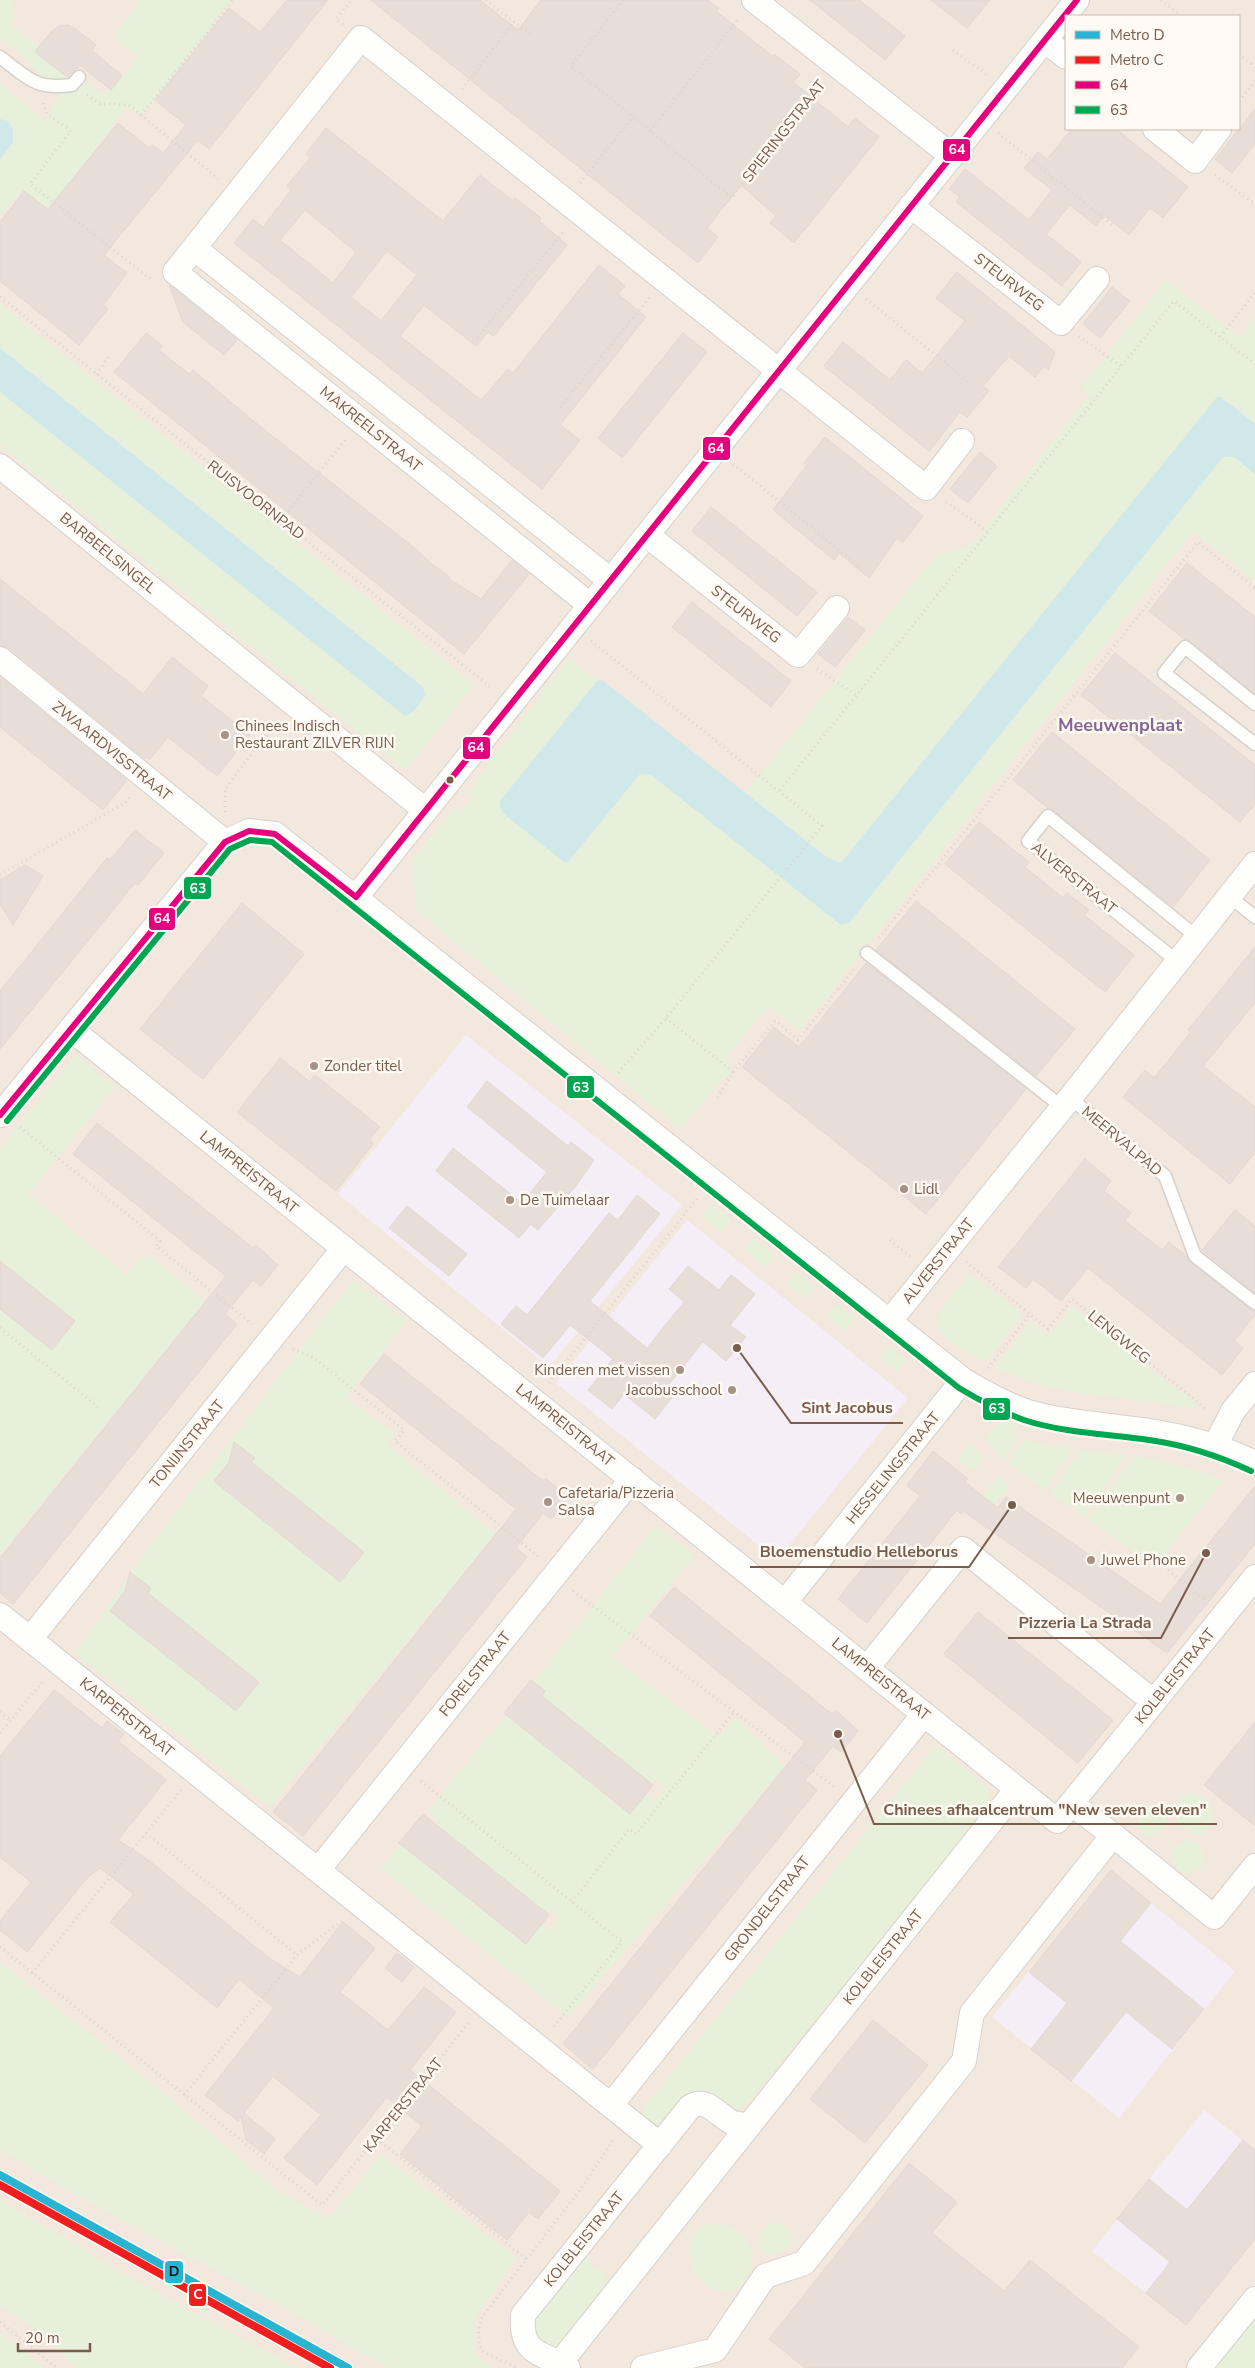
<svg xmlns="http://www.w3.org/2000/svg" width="1255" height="2368" viewBox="0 0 1255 2368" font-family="'Nunito Sans',sans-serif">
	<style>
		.residential { fill: #f2e8de; fill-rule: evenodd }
		.education { fill: #f6eef6 }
		.green { fill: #e7f0db }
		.water { fill: #d0e8ea }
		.building { fill: #e6ded7; stroke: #e2d8d2; fill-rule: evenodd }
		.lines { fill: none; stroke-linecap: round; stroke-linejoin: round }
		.lane-casing { stroke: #d7d1cb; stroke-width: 15 }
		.street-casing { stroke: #d7d1cb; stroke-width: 26 }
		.path { stroke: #dcd5d0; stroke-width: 3; stroke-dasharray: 1 4; stroke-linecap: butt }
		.lane { stroke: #fefefd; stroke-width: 12 }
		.street { stroke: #fefefd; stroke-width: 24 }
		.bus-1-casing { stroke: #fffaf3; stroke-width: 10 }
		.bus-2-casing { stroke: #fffaf3; stroke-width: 10 }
		.bus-1 { stroke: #e5007d; stroke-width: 6 }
		.bus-2 { stroke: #00a651; stroke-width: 6 }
		.metro-1-casing { stroke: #fffaf3; stroke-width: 11 }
		.metro-2-casing { stroke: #fffaf3; stroke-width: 11 }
		.metro-1 { stroke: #29b5d2; stroke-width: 8 }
		.metro-2 { stroke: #ef1f1f; stroke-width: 8 }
		.poi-dot { fill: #a69286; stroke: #fffaf3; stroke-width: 2 }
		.bus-dot { fill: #7a5c4d; stroke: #fffaf3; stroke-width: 2 }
		.labels { text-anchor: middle; stroke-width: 5; stroke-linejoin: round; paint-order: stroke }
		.street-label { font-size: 15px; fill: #7a5c4d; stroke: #fffaf3 }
		.poi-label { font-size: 15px; fill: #7a5c4d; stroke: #fffaf3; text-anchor: start }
		.quarter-label { font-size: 18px; font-weight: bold; fill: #846695; stroke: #fffaf3 }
		.leader { fill: none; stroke: #7a5c4d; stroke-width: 2 }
		.callout-dot { fill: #7a5c4d; stroke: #fffaf3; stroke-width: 2 }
		.callout-label { font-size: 16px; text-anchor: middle; font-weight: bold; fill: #7a5c4d; stroke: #fffaf3; stroke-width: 5; stroke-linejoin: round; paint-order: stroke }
		.line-badge { stroke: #fffaf3; stroke-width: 2 }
		.badge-label { font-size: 14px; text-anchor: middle; font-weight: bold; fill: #fff }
		.pale-badge-label { font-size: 14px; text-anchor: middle; font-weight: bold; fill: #111 }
	</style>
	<rect width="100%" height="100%" fill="#f9f5f0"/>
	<path class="residential" d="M0,0H1255V2368H0ZM1066,16H1239V129H1066Z"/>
	<path class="education" d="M466,1035L682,1205L549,1367L338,1194Z
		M687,1220L908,1398L777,1560L556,1383Z
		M1111,1871L1235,1971L1119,2118L992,2017Z
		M1204,2110L1255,2150V2239L1186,2325L1092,2251Z"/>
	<path class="green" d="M0,0H13L15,18L12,26L101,94L110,92L137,57L112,37L140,3L135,0H232L143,114L126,108L48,211L22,190L0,216V159L13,143V130L8,122L0,119V84L46,122L52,107L59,96L22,55L0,38Z
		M1166,280L1239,337L1255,317V424L1221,397H1217L841,863L828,858L745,793L936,555L964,548L973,543L1089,395L1081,388Z
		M0,304L474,685L405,770L0,445V392L405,716L414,711L425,696L423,687L0,348Z
		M1223,457H1234L1255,474V581L1193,531L800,1031L768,1007L724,1060L733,1068L680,1129L416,910L413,859L455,807L461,812L473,797L467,792L568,658L597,681L500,801L504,814L564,862H568L640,774L651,775L841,925Z
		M76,1055L115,1087L28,1194L126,1275L142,1257H151L205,1301L0,1554V1148Z
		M711,1203L732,1220L722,1232L701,1215Z
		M754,1238L775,1255L766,1267L745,1250Z
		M796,1272L815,1287L806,1299L787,1284Z
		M970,1273L1022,1315L985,1362C922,1328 927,1324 970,1273Z
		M353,1280L407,1322L345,1398L395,1433L387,1445L495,1534L270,1807L75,1653L153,1542Z
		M836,1305L855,1319L846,1331L827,1316Z
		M1072,1307L1181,1394L1184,1392L1197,1403L1193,1409C1149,1398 1104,1398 1060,1389C1037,1385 1016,1377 995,1367L1031,1322L1049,1336Z
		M888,1346L906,1360L897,1372L878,1357Z
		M1001,1417L1017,1424L1013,1436L1018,1438L1003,1460L986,1438Z
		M1024,1439L1043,1445L1073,1449L1045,1490L1007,1463Z
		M969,1443L977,1449L983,1457L974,1471L957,1460Z
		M1079,1450L1127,1455L1084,1517L1050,1493Z
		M1133,1456C1164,1461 1194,1468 1223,1481L1155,1566L1088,1520Z
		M997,1476L1009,1485L991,1510L979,1501Z
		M656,1526L694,1556L612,1658L718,1736L735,1718L785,1766L568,2017L381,1869L401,1845L525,1944L541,1924L550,1931L560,1917L551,1910L548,1914L437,1825L440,1821L428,1811L506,1715L629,1814L646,1795L654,1801L665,1787L656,1780L652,1784L541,1695L533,1682Z
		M936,1745L987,1787L990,1796L988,1806L748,2103C729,2121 713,2103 696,2091L665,2125L651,2127L641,2119L644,2107Z
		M1193,1793C1210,1797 1216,1812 1210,1828L1200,1835C1188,1835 1180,1828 1176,1817C1176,1805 1180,1794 1193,1793Z
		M1152,1803L1161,1807L1168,1821L1164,1831L1152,1837L1143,1834C1134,1824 1139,1808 1152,1803Z
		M1172 1857a16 16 0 1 1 32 0a16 16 0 1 1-32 0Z
		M0,1963L150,2082L277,2190L322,2217L332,2215L381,2155L517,2258L476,2316L473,2327L474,2352L492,2368H388L276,2303L103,2210L0,2150Z
		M0,2200L139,2283L297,2368H77L35,2329L0,2305Z
		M771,2222L786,2225L792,2236C791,2250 777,2258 763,2253L758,2241L763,2228Z
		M707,2224C739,2220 765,2251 745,2281C741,2288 733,2291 725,2291C690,2292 674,2236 707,2224Z
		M587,2250L593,2270L603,2268L609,2289L559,2348L555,2349L535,2339L530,2322Z
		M1255,2317V2368H1214Z
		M0,2333L43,2368H0Z"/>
	<path class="water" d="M0,119L8,121L13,130V143L0,159Z
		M0,348L423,687L425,696L414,711L405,716L0,392Z
		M1217,397H1221L1255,424V474L1234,457H1223L849,923L841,925L651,775L640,774L568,862H564L504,814L500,808V801L508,791L597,681L602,680L828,858L841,863Z"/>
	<path class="building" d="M287,0H328L209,149L198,140L104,255L127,273L103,305L108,309L79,345L0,281V222L24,191L48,209L118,123L149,148L152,145L163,153L186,125L155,100L229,8L260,32Z
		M371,0H480L518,30L541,0H708L719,9L716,11L772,56L774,54L800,74L793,82L848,127L855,118L879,137L794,243L770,223L776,216L741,185L707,228L718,237L698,263Z
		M810,0H859L905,36L885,60Z
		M931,0H990L967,28Z
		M68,25L76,29L96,45L92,50L122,76L111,90L80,65L67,77L35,52L51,32L59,26Z
		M1255,109V144L1232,173L1215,159Z
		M326,128L443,221L480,175L513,201L515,198L541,218L539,221L567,245L494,336L488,332L476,346L424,305L400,336L481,400L508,369L513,373L599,265L625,286L618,294L646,317L560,425L580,440L542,489L234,243L253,219L263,227L291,190L287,186L310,158L306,154ZM305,210L356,252L333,283L280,240ZM387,251L417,275L381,321L351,297Z
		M1072,129H1116L1188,187L1163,218L1150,208L1129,235L1104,215L1096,226L1070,205L1046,234L1081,262L1062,286L956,202L960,197L949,189L965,169L1029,220L1052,190L1024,168L1038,152L1047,159Z
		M957,272L1055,352L1048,370L1044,366L1035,377L1009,356L983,386L989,391L967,417L960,412L929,451L824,366L843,342L890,380L906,360L922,373L965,321L936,298Z
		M169,285L237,340L224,355L183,322Z
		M1112,287L1130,301L1100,338L1083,324Z
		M146,333L163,346L159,350L189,374L193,370L252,420L417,550L433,565L450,577L449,579L481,599L512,560L529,574L464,654L114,372Z
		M683,333L707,352L622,458L598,438Z
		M825,437L923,516L903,542L897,538L869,578L839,553L834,560L773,510L807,465L804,463Z
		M980,452L997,466L968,503L950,489Z
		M711,507L817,592L797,616L692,531Z
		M1187,563L1255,617V694L1190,641L1184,639L1149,611Z
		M0,579L143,694L172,657L208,686L201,696L250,735L217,776L168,737L150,759L146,757L145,759L9,648L0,646Z
		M692,602L791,681L771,707L672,627Z
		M848,617L865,630L835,667L818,654Z
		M1115,653L1255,765V804L1240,822L1081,695Z
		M0,677L127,780L103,810L0,727Z
		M1052,732L1210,860L1173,907L1053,810L1048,808L1013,780Z
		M979,822L1029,862L1025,867L1063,898L1067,893L1089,910L1084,915L1134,955L1105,992L945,864Z
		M135,830L164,853L138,885L135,883L0,1049V991L107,858L110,860Z
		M25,865L43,876L13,925L0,904V880Z
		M916,901L1075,1029L1036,1076L876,950Z
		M242,903L304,954L203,1079L140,1029Z
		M1255,947V1003L1203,1066L1255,1107V1152L1230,1184L1123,1097L1145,1070L1154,1078L1191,1032L1188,1030Z
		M866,963L1026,1089L926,1214L742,1067L774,1027L799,1047Z
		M280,1058L310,1082L315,1075L380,1127L370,1139L373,1144L336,1191L237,1112Z
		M487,1081L568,1146L571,1142L594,1160L576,1186L538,1230L531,1224L519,1238L436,1171L453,1148L522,1203L547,1172L467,1107Z
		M97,1123L253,1248L256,1245L278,1265L261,1286L253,1280L225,1314L237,1324L13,1604L0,1593V1558L226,1276L73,1154Z
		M1085,1159L1111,1181L1104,1191L1131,1213L1125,1221L1162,1250L1169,1242L1186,1256L1190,1262L1250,1309L1255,1311V1315L1234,1341L1243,1348L1222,1375L1088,1268L1061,1301L1033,1279L1026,1288L998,1267Z
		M637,1195L660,1214L590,1301L647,1348L684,1302L669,1289L688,1266L719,1290L731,1275L755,1294L730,1325L746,1337L726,1361L703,1342L666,1388L674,1395L655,1419L624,1394L612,1409L588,1390L613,1359L570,1325L543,1358L501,1324L516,1306L527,1315L609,1213L618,1220Z
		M407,1206L467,1254L449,1276L389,1228Z
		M1235,1210L1255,1226V1293L1202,1250Z
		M0,1261L75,1321L52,1350L0,1309Z
		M384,1354L543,1481L546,1478L568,1498L551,1519L543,1513L516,1548L527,1557L303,1836L273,1812L516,1509L360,1384Z
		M234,1442L255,1458L251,1462L364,1552L340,1582L214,1481L229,1462Z
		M933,1451L968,1479L965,1482L998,1508L1006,1497L1160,1604L1255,1486V1544L1167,1653L963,1511L961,1514L957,1510L867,1623L838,1599L920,1496L907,1485Z
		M130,1572L151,1588L148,1593L259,1682L236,1711L110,1611L125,1591Z
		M674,1587L832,1714L836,1710L858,1731L841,1752L833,1746L805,1780L817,1790L593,2069L563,2044L805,1742L650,1616Z
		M978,1612L1113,1720L1078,1763L944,1654Z
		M531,1680L545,1691L542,1696L653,1785L630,1814L504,1713Z
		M54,1690L102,1728L107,1721L124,1734L118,1741L166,1780L118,1840L147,1859L269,1958L300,1977L343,1922L375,1948L340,1992L388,2030L424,1987L456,2012L410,2070L560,2191L538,2219L529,2212L507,2240L461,2204L400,2154L422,2126L387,2097L317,2185L284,2158L321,2115L273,2076L244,2113L275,2139L264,2154L246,2140L241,2116L238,2121L205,2095L274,2008L239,1979L217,2008L191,1987L110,1922L134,1894L100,1868L87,1878L27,1952L0,1930V1921L31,1882L0,1857V1756Z
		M1255,1722V1826L1204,1785Z
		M423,1814L549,1915L526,1944L399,1843Z
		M1111,1870L1151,1903L1120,1941L1204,2009L1172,2049L1126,2012L1071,2081L1031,2049L1067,2003L1029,1972Z
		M397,1953L414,1967L402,1982L385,1968Z
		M873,2020L928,2065L865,2143L810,2099Z
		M1243,2140L1255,2150V2239L1186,2325L1146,2293L1170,2262L1117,2219L1149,2179L1187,2210Z
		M909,2163L957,2202L932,2233L1004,2291L1030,2260L1139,2347L1122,2368H805L769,2339Z"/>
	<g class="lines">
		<defs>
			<path id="lane" d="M0,57C28,78 35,90 72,85L79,77
				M1255,704L1185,647L1164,673L1255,744
				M1229,896L1255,917
				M867,953L1062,1107
				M1178,962L1028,841L1048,816L1198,938
				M1070,1098L1165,1176L1195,1256L1255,1303"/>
			<path id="street" d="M754,0L952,156
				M1045,40L1066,57
				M1155,129L1195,161L1219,129
				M911,206L1061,323L1097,279
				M194,248L610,580
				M0,466L425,810
				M647,535L798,655L837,608
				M590,605L175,272L361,38L926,488L962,441
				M0,659L225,842
				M356,897L1077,0
				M72,1030L1057,1821L1255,1577
				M0,1115L225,842L249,831L275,834L963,1380C983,1392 1006,1405 1028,1412C1068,1423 1109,1425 1149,1431C1185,1436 1222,1447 1255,1463
				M889,1322L1070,1098L1255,864
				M1215,1446L1233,1411L1255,1384
				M785,1602L963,1380
				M0,1615L660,2145
				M30,1639L344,1248
				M867,1668L963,1549L1154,1702
				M1072,1804L1113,1835
				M318,1870L632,1479
				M611,2105L924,1714
				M560,2363L1017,1789
				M568,2368C540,2351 520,2355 523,2315L690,2107C707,2096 718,2116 733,2123C738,2125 744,2124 749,2125
				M643,2368L715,2350L765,2276L804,2263L964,2061L972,2013L1113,1835L1214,1917L1255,1866
				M1199,2368L1255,2299"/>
		</defs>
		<use href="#lane" class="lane-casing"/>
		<use href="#street" class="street-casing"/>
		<path class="path" d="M486,0L533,37
			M623,0L571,66L732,198L821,84
			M1161,0L1182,16
			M343,24L336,19L352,0
			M953,50L987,75
			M1239,54L1255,67
			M462,89L514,22
			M87,95L100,104L129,105L218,179
			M1239,101L1255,81
			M43,103L47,114L71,131L30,184L152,280
			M141,115L233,0
			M650,131L739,18
			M998,133L1115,227
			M1215,175L1255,204
			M580,183L633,117
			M0,297L493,689
			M866,299L969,382
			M1079,336L1121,366
			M1220,337L1255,293
			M477,338L565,230
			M96,374L111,354
			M560,407L650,297
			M733,464L859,566
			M946,502L988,532
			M282,519L345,440
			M591,641L822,826L666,1018L616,1075
			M817,669L856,695
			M780,790L1174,301L1255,364
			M225,812V789L277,721
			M0,875L125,803L131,796
			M879,938L1198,542L1255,588
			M666,1018L733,1072L717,1099
			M733,1072L775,1021L798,1040L856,967
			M20,1127L160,1241L156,1246L252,1324
			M890,1240L911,1257
			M966,1262L1048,1329L1072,1299L1207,1410
			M0,1328L98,1407
			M293,1349L314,1358L404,1430L395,1441L539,1557
			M988,1368L1030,1314
			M549,1383L697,1199
			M1168,1570L1207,1601
			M573,1591L836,1788
			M0,1712L10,1720
			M0,1733L44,1680
			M421,1781L622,1942L552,2029
			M146,1833L297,1955
			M572,1902L629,1829L636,1834L734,1712
			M0,1947L322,2205L470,2021
			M32,1973L181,1790
			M184,2095L297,1955L342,1921
			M377,2139L526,2259
			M0,2322L57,2368
			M515,2367L482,2351C477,2339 478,2329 482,2317L582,2187L614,2139"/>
		<use href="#lane" class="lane"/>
		<use href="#street" class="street"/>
		<defs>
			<path id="bus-1" d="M356,897L1077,0
				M0,1115L225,842L249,831L275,834L356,897"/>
			<path id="bus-2" d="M7,1121L230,849L250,840L272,842L959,1388C979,1400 1001,1412 1024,1420C1064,1433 1107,1434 1149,1440C1185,1445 1219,1456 1251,1471"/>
		</defs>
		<use href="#bus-1" class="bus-1-casing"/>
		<use href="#bus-2" class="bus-2-casing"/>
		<use href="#bus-1" class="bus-1"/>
		<use href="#bus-2" class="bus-2"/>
		<defs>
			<path id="metro-1" d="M0,2175L348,2368"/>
			<path id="metro-2" d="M0,2185L330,2368"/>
		</defs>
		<use href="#metro-1" class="metro-1-casing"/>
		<use href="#metro-2" class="metro-2-casing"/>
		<use href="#metro-1" class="metro-1"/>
		<use href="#metro-2" class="metro-2"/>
	</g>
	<g class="poi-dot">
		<circle cx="225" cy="735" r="5"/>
		<circle cx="314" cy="1066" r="5"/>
		<circle cx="904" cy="1189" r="5"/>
		<circle cx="510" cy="1200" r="5"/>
		<circle cx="680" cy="1370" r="5"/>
		<circle cx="732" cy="1390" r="5"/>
		<circle cx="1180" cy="1498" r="5"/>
		<circle cx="548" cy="1502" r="5"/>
		<circle cx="1091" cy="1560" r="5"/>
	</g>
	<circle class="bus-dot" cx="450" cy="780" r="4.5"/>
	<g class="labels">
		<g class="street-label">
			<text transform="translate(784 131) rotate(-52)" y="5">SPIERINGSTRAAT</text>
			<text transform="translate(1009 282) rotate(38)" y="5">STEURWEG</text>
			<text transform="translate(371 429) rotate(39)" y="5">MAKREELSTRAAT</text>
			<text transform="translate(256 500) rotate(38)" y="5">RUISVOORNPAD</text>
			<text transform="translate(108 553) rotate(39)" y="5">BARBEELSINGEL</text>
			<text transform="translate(746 614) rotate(38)" y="5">STEURWEG</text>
			<text transform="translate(112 751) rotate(39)" y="5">ZWAARDVISSTRAAT</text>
			<text transform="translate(1074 878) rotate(39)" y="5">ALVERSTRAAT</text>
			<text transform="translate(1122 1141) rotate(40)" y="5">MEERVALPAD</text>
			<text transform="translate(249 1172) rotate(39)" y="5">LAMPREISTRAAT</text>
			<text transform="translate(938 1261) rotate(-51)" y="5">ALVERSTRAAT</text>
			<text transform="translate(1119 1337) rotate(39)" y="5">LENGWEG</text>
			<text transform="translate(565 1425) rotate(39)" y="5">LAMPREISTRAAT</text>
			<text transform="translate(187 1444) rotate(-51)" y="5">TONIJNSTRAAT</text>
			<text transform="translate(893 1468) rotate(-51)" y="5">HESSELINGSTRAAT</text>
			<text transform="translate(475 1674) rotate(-51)" y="5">FORELSTRAAT</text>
			<text transform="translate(1175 1676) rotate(-51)" y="5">KOLBLEISTRAAT</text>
			<text transform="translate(881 1679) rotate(39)" y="5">LAMPREISTRAAT</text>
			<text transform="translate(127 1717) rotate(39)" y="5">KARPERSTRAAT</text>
			<text transform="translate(767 1909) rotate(-52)" y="5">GRONDELSTRAAT</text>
			<text transform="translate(883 1957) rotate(-51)" y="5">KOLBLEISTRAAT</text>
			<text transform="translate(403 2105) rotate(-51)" y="5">KARPERSTRAAT</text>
			<text transform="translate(584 2239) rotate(-51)" y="5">KOLBLEISTRAAT</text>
		</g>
		<g class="poi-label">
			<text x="235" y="731">Chinees Indisch<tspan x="235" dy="17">Restaurant ZILVER RIJN</tspan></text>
			<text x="324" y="1071">Zonder titel</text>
			<text x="914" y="1194">Lidl</text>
			<text x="520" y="1205">De Tuimelaar</text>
			<text x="670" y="1375" text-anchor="end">Kinderen met vissen</text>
			<text x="722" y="1395" text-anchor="end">Jacobusschool</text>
			<text x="558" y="1498">Cafetaria/Pizzeria<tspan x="558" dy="17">Salsa</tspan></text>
			<text x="1170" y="1503" text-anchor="end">Meeuwenpunt</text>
			<text x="1101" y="1565">Juwel Phone</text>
		</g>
		<g class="quarter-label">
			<text x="1120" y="731">Meeuwenplaat</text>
		</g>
	</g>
	<path class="leader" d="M737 1348L791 1423H903M1012 1505L969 1567H750M1206 1553L1161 1638H1008M838 1734L874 1824H1217"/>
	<g class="callout-dot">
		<circle cx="737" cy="1348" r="5"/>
		<circle cx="1012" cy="1505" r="5"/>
		<circle cx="1206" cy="1553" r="5"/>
		<circle cx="838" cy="1734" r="5"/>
	</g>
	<g class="callout-label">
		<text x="847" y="1413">Sint Jacobus</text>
		<text x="859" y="1557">Bloemenstudio Helleborus</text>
		<text x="1085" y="1628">Pizzeria La Strada</text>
		<text x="1045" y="1815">Chinees afhaalcentrum "New seven eleven"</text>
	</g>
	<g class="line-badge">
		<rect x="942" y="138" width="29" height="24" rx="5" fill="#e5007d"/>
		<rect x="702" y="436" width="29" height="25" rx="5" fill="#e5007d"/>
		<rect x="462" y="736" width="29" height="24" rx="5" fill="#e5007d"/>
		<rect x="183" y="876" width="29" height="24" rx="5" fill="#00a651"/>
		<rect x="148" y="907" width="28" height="24" rx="5" fill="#e5007d"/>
		<rect x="566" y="1075" width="29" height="24" rx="5" fill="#00a651"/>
		<rect x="982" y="1397" width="29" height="24" rx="5" fill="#00a651"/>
		<rect x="164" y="2260" width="20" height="24" rx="5" fill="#29b5d2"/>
		<rect x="188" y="2283" width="19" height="24" rx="5" fill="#ef1f1f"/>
	</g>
	<g class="badge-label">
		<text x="957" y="154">64</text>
		<text x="716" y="453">64</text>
		<text x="476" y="752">64</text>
		<text x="198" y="893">63</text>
		<text x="162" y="923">64</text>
		<text x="581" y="1092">63</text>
		<text x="997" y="1413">63</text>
		<text x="198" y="2299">C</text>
	</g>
	<g class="pale-badge-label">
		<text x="174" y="2276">D</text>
	</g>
	<rect x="1065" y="15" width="175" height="115" fill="#fffaf3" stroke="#cabbb1"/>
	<rect x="1075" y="31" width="25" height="8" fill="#29b5d2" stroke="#cabbb1"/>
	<text x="1110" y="40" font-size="15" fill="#7a5c4d">Metro D</text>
	<rect x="1075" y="56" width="25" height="8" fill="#ef1f1f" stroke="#cabbb1"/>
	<text x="1110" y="65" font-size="15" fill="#7a5c4d">Metro C</text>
	<rect x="1075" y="81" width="25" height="8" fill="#e5007d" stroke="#cabbb1"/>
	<text x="1110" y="90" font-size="15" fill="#7a5c4d">64</text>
	<rect x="1075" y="106" width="25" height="8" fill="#00a651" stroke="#cabbb1"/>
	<text x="1110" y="115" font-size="15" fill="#7a5c4d">63</text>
	<path d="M18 2343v8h72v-8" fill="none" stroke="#7a5c4d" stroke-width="2.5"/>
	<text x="25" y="2343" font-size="15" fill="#7a5c4d" stroke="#fffaf3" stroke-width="4" paint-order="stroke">20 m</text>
</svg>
